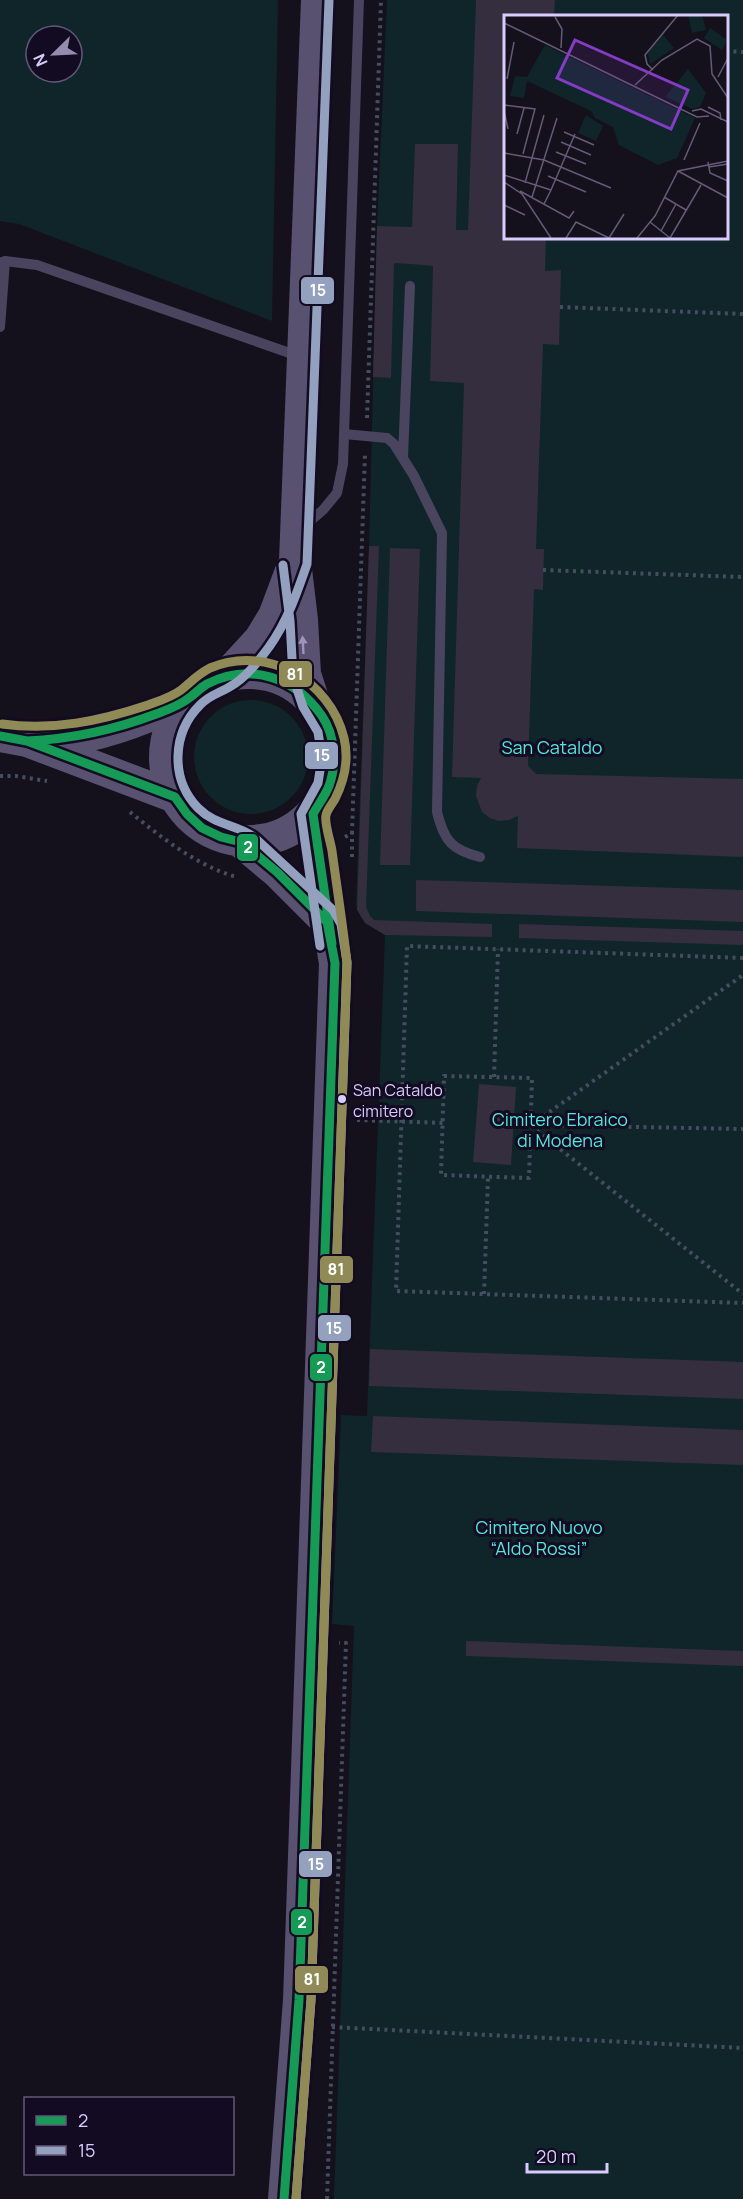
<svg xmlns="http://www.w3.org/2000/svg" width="743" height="2199" viewBox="0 0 743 2199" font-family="Manrope,sans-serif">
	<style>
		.green { fill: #0f252a; fill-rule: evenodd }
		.building { fill: #342e3f }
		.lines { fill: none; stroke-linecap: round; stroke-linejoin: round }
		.path { stroke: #444e60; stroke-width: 4; stroke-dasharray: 3 4.5; stroke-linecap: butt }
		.lane { stroke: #4a445e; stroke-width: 10 }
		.secondary { stroke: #585170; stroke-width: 32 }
		.bus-1-casing { stroke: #130b21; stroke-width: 14 }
		.bus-2-casing { stroke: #130b21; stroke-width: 14 }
		.bus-3-casing { stroke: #130b21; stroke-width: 14 }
		.bus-1 { stroke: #169b56; stroke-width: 9 }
		.bus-2 { stroke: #93a0be; stroke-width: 9 }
		.bus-3 { stroke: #908b56; stroke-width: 9 }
		.oneway { fill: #a094bf }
		.bus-dot { fill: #dacbff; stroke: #130b21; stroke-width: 2 }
		.labels { text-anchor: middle; stroke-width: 6; stroke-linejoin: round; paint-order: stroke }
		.bus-label { font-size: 16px; fill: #dacbff; stroke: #130b21; text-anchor: start }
		.park-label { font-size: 18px; fill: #4de9dd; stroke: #130b21 }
		.inset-road { fill: none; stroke: #635b77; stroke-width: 1.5 }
		.view { fill: #843cc5; fill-opacity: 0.15; stroke: #843cc5; stroke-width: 3 }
		.inset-edge { fill: none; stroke: #dacbff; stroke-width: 3 }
		.line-badge { stroke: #130b21; stroke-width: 2 }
		.badge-label { font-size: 16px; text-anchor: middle; font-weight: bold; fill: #fff }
	</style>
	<rect width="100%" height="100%" fill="#14101c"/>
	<path class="green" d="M0,0H278L272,321L19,224L0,221ZM36,36H72V72H36Z
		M387,0H743V2199H334L354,1626L332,1624L341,1415L367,1416L385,935L365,923L356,905L369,546L377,226ZM506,16H726V237H506Z
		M194 757a57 57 0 1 1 114 0a57 57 0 1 1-114 0Z"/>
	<path class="building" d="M476,0H555L554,16H506V237H546L545,271L561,270L559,345L543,344L536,549H544L543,590L534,589L528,766L536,774L743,779V857L517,848L518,816L509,820L499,821L490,818L482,812L476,796L477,786L481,778L452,777L464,383L430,381L433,266L411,264L394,263L391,378L373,377L377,226L412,227L415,144H458L456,230H468Z
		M369,546H379L366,907L370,916L374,920L492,924V937L385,935L365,923L357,910Z
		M390,548L420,549L410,865H380Z
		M416,880L743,890V922L416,911Z
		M519,924L743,931V945L519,938Z
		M479,1084L516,1087L511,1165L473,1162Z
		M370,1349L743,1362V1399L369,1386Z
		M373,1416L743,1430V1465L371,1452Z
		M466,1641L743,1651V1666L466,1656Z"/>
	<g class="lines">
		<path class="path" d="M726,51L743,52
			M560,307L743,314
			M367,418L381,0
			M543,570L743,577
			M0,776H16L47,781
			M130,812C162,838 196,865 236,877
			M345,837L352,833L365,453
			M352,857V833
			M743,958L407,946L396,1291L743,1303
			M444,1076L532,1078L529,1178L441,1175Z
			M494,1077L498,949
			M357,1120L443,1123
			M531,1125L743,975
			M531,1125L743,1129
			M531,1126L743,1294
			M484,1294L488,1177
			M332,2027L743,2048
			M327,2199L346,1643H339"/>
		<path class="lane" d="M0,263L5,261L37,265L301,357
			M0,327L5,261
			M344,434L387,438L394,444L414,476L442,533L437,812C444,841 452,850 480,857
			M403,457L410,286
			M301,529L323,510L337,493L343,464L359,0"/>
		<path class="secondary" d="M165 757a84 84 0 1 1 168 0a84 84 0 1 1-168 0Z
			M227,675L260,639L274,616L292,568
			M314,702L305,674L302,620L295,561L317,0
			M0,736L27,741L175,797
			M38,740C50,740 63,740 75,738C113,732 151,716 186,700
			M241,842L277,872L327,922
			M284,2199L299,2000L335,963C326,914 324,863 313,814"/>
		<defs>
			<path id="bus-1" d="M0,736L27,741L175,797L187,814L202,828L221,837L241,842L277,872L327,922L335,963L299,2000L284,2199
				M27,741C72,739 114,730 156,714C167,710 179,706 189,698C195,694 200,688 207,684C250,662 295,677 322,716C335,735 337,764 329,786C325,796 318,805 313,814
				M313,814L332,944"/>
			<path id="bus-2" d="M283,565L290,621L293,677L303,707L318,732L322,758L318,783L301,814L320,946
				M296,2199L311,2000L347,962L341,924L333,910L254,837C236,824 216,826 198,808C170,779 172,733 200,705C209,695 220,693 231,686C246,678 259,660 269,647C287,622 297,593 307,564L329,0"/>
			<path id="bus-3" d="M2,724C53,731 100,721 148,705C159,701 172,697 181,690C191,682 198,674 210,668C266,644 330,680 344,738C349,759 344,781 335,799C332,804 327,810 326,815C324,823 331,843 332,851C337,888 343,926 347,963L311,2000L296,2199"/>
		</defs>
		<use href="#bus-1" class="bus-1-casing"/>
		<use href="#bus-2" class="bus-2-casing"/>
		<use href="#bus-3" class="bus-3-casing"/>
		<use href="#bus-1" class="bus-1"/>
		<use href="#bus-2" class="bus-2"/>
		<use href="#bus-3" class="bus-3"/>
	</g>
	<defs><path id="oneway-solid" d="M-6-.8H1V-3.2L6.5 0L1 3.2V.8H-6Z" transform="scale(1.5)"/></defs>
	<use class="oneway" href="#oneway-solid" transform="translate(303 645) rotate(-93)"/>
	<circle class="bus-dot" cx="342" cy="1099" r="5"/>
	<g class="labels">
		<g class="bus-label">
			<text x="353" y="1096">San Cataldo<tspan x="353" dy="21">cimitero</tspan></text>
		</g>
		<g class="park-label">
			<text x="552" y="754">San Cataldo</text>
			<text x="560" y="1126">Cimitero Ebraico<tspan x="560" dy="21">di Modena</tspan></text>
			<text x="539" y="1534">Cimitero Nuovo<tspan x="539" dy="21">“Aldo Rossi”</tspan></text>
		</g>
	</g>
	<g transform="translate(504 15)">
		<rect width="224" height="224" fill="#14101c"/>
		<path d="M184,0H198L202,15L188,18ZM206,13L223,25L218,35L200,23ZM159,20L170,33L146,49L144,38ZM41,30L191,103L173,143L154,150L115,130L109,112L91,103L87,96L23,66L20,83L6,81L11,61L23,62ZM184,54L202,78L196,92L189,94L161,82ZM82,100L99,111L92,126L74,118Z" fill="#0f252a"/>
		<path class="inset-road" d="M51,2L58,14L57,33M0,8L193,102L205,101M149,55L143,49L141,40L174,0M214,62L224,43M3,64L10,27M131,70L158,45L193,24L206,31L208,59L224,83M0,90L31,94L19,139M204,92L216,98L217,105M0,96L4,114M188,96L197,94L224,107M60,117L90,130M13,119L20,93M57,127L87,140M52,137L82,149M0,138L40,145L107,173M180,145L196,108M204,147L206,158L224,166M205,152L224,149M174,156L224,183M0,160L47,175L40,189M44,161L82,177M0,167L18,179L47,223M21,168L40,100M47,175L71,119M16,176L65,203L70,196M28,182L53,103M160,182L182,195M0,190L21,200M146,207L166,223M157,216L172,189M62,223L72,207L105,223M105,223L120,199M133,223L151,201L174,156L224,146M166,223L197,170"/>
		<path class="view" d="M71,25L184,75L167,114L53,63Z"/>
		<rect width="224" height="224" class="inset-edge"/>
	</g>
	<g class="line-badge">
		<rect x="300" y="276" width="35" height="29" rx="6" fill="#93a0be"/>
		<rect x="278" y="660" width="35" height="28" rx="6" fill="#908b56"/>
		<rect x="304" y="741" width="35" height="29" rx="6" fill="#93a0be"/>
		<rect x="236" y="833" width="23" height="29" rx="6" fill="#169b56"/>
		<rect x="319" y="1255" width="35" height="29" rx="6" fill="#908b56"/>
		<rect x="317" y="1314" width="35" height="28" rx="6" fill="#93a0be"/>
		<rect x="309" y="1353" width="24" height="29" rx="6" fill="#169b56"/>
		<rect x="298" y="1850" width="35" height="28" rx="6" fill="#93a0be"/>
		<rect x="290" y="1908" width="23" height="28" rx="6" fill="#169b56"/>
		<rect x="294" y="1965" width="35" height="29" rx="6" fill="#908b56"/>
	</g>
	<g class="badge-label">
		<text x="318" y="296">15</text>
		<text x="295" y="680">81</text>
		<text x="322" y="761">15</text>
		<text x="248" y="853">2</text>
		<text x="336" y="1275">81</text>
		<text x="334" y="1334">15</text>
		<text x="321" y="1373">2</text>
		<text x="316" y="1870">15</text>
		<text x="302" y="1928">2</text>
		<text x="312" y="1985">81</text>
	</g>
	<rect x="24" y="2097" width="210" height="78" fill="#130b21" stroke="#63587a" stroke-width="1.5"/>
	<rect x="36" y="2116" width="30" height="9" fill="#169b56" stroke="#63587a" stroke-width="1.5"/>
	<text x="78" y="2127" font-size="18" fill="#dacbff">2</text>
	<rect x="36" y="2146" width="30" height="9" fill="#93a0be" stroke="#63587a" stroke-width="1.5"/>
	<text x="78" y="2157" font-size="18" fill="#dacbff">15</text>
	<g transform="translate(54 54) rotate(246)"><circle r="28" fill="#130b21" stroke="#63587a" stroke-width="1.5"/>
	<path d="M0-4.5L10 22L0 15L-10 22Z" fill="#958ab0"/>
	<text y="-9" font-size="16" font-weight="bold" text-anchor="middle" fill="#dacbff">N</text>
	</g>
	<path d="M527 2163v9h80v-9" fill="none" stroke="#dacbff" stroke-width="3"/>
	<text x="536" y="2163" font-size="18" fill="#dacbff" stroke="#130b21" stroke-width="4.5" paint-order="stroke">20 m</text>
</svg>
